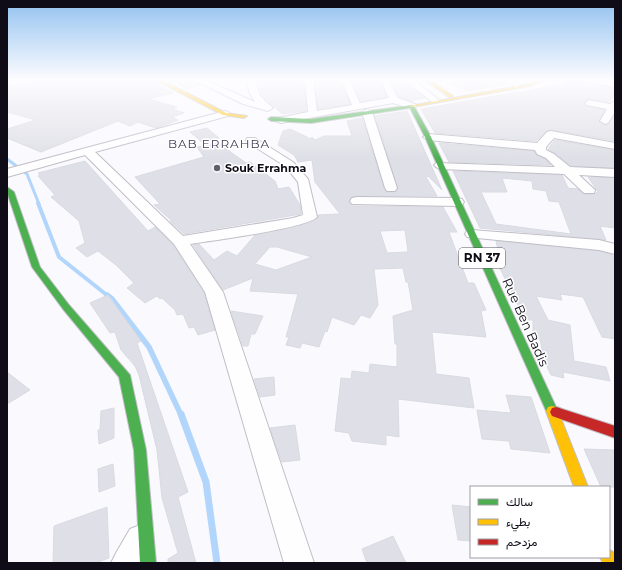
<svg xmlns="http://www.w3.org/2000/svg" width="622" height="570" viewBox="0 0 622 570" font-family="Montserrat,Vazirmatn,sans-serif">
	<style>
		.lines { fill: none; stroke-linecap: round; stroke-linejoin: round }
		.stream-far3 { stroke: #b2d6fb; stroke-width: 3 }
		.stream-far2 { stroke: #b2d6fb; stroke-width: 4 }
		.stream-far1 { stroke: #b2d6fb; stroke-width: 5.5 }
		.stream { stroke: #b2d6fb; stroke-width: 7 }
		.building { fill: #dfe0e7; stroke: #d9dae2; fill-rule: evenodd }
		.street-casing { stroke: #c0bec6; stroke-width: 2 }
		.fast-casing { stroke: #c0bec6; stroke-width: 2 }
		.slow-casing { stroke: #c0bec6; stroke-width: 2 }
		.jam-casing { stroke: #c0bec6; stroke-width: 2 }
		.street { fill: #fefeff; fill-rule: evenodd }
		.fast { fill: #4caf50; fill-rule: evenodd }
		.slow { fill: #ffc107; fill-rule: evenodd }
		.jam { fill: #c62828; fill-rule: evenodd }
		.poi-dot { fill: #615f68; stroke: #fff; stroke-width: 1.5 }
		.labels { text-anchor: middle; stroke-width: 3; stroke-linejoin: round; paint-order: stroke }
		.far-poi-label { font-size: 11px; font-weight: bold; fill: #0f0c17; stroke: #fff; text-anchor: start }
		.far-neighbourhood-label { font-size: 12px; letter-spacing: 1px; fill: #413a54; stroke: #fff }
		.shield { fill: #fff; stroke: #57555d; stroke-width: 1 }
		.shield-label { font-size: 12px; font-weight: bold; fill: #0f0c17 }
		.street-label { font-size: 13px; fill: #0f0c17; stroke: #fff }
	</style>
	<rect width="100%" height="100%" fill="#faf9fe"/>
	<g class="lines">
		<path class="stream-far3" d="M7,159L27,174L39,204"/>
		<path class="stream-far2" d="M38,203L59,257L108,296"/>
		<path class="stream-far1" d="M107,295L112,299L149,347L181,415"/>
		<path class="stream" d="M181,414L206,482L217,563"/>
	</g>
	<path class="building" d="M37,79H150L173,93L148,99L177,107L172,109L184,113L172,117L178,120L156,128L138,122L130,126L118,121L41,152L7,138V129L36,120L7,112V87Z
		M168,79H191L202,85L187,89Z
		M258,79H304L306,111L282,114L261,94Z
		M315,79H340L350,104L318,109Z
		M351,79H379L387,97L361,101Z
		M390,79H399L425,98L410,101L399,97Z
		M442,79H502L508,84L467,91Z
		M568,79H577L582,82L615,88V94L609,102L589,99L584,103L586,106L605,110L599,121L604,125L609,124L615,115V141L551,130L546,131L536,141L435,133L421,109L518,92V93L556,85L562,87Z
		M407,111L442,190L428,176L426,177L437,196H357L351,197L349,202L352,206L443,207L457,232H449L468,283H474L486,310L481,311L486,337L432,332L436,374L469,378L474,408L398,399L399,437L386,435V445L352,441L349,433L335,431L341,378L351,379L352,371L369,373L370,364L397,367V344H395L393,316L413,310L408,282H406L403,268L374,269L378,305L370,318L361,315L354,325L332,317L327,332L325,331L319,347L302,343L300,348L286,345L289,337H286L298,294L250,291L253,278L223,290L193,245L199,244L214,260L227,251L237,256L255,235L310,223L318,218V215L340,214L315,182L312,160L298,162L294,155L278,145L283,131L290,129L311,139L312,137L315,140L324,136H352L347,121L362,118L384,188L387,192H396L398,188L375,116ZM405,230L408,252L387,253L380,231ZM270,247H277L312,257L276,270L255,264Z
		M207,128L219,138L202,142L190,132Z
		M555,140L615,150V168L571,166L555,153L548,149Z
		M218,143L246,163L250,162L275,181L278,189L289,187L300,205L301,214L184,234L170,221L171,220L154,205L160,204L135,177L204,157L197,147Z
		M439,143L534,151L536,155L545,159L551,165L449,162Z
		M85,161L148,231L155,227L173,245L204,293L215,330L198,335L194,327L189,328L183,314L177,315L175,310L162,298L160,299L157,296L145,303L127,288L134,283L116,265L98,251L87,257L76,248L85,243L79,221L51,197L55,195L38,176L40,175L38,173Z
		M453,171L562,175L568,188L578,189L584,194H594L598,192L588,177L615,178V228L600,226L606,240L480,228ZM502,178L532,181L533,189L546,191L549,201L559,202L571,234L496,224L481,192H507Z
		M496,241L599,251L613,255L615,260V339L602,337L583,297L560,294L562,300L536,296L548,320L570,325L574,361L606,367L610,381L563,372L564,378L551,375L544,360L540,339L536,338V333L533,332V320H525L493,254H499Z
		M108,295L141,341L137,343L188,492L178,497L196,563H168V559L178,553L162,498L157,450L139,375L135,366L121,350L115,332L110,333L90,303Z
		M231,311L263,316L255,334H251L248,346H243Z
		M7,372L30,390L7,404Z
		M274,377L275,395L260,397L254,379Z
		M506,395L531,397L550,453L511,449L509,441L482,439L477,410L511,413Z
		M114,408V438L99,444L98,430H100L101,411Z
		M295,425L300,460L282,462L270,428Z
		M584,449L615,450V487H601Z
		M113,464L115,486L99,492L98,469Z
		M452,505L471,507V541L458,540Z
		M107,507L109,558L95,563H53L54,526Z
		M393,536L406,563H367L362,549Z"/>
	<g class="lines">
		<defs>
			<path id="street" d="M192,79H203L255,102L249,92L247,79H255L260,96L273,108L268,111L243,104Z
				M305,79H313L317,111L352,105L341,79H349L360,103L389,98L380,79H388L398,98L415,104L417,106L412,109L393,103L281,123L278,122L276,120L278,118L308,112Z
				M404,79H413L439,100L438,102H432Z
				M503,79H513L520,85L516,87Z
				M578,79H596L615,83V87L582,81Z
				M589,100L610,104L615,101V112L608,123L605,124L600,121L607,109L586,105L585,103Z
				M367,109L372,112L397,188L395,191H387L385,188L362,112Z
				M225,111L228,112L230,114L228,116L95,152L183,236L293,218L303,215L298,182L285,166L247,142L246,140L247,138H255L293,162L308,179L317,217C309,228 209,241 190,244L223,292L314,563H284L205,292L174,244L85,155L7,177V169Z
				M551,131L615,143V149L554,138L546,147V150L554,154L570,167L615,169V177L579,175L595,190L594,193H584L564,174L440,169L436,167L434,165L436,163L555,167L546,158L537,154L535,150L428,140L423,137L428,134L537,143L547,132Z
				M357,197L457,198L462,199L464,202L462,205L457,206L352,204L350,201L352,198Z
				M472,230L599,240L615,244V254L599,250L467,237L465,234L467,231Z
				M140,525L150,529L154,539L142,563H111L116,553L130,529Z"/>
			<path id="fast" d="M412,105L414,106L431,137L556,407L560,408L562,412L560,416L556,417L548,415L425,137L410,108L311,123L271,121L268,119L271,117L311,119Z
				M7,187L14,192L40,267L69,305L130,375L146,450L156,563H140L134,450L119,377L63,309L32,267L7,192Z"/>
			<path id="slow" d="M154,79H160L226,113L247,116L244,118L223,115Z
				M423,79H428L453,96L449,97Z
				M540,79H546L530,86L412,107L410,106L529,84Z
				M552,406L556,407L558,411L588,487H574L546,411L548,407Z
				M609,550L613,552L615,555V563H603L600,557H609Z"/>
			<path id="jam" d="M556,407L615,426V438L552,416L550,412L552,408Z"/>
		</defs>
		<use href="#street" class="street-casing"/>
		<use href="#fast" class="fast-casing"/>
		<use href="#slow" class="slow-casing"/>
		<use href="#jam" class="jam-casing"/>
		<use href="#street" class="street"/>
		<use href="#fast" class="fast"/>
		<use href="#slow" class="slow"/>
		<use href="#jam" class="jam"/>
	</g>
	<linearGradient id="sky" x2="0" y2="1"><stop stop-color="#92c2f0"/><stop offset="0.5" stop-color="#fdfcff"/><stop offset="1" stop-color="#fdfcff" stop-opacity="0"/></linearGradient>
	<rect width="622" height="159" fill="url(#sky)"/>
	<circle class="poi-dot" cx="217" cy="168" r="4"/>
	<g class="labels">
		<g class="far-poi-label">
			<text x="225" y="172">Souk Errahma</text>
		</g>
		<g class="far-neighbourhood-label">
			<text x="219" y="148">BAB ERRAHBA</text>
		</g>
		<rect class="shield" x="459" y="248" width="46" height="20" rx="3"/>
		<g class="shield-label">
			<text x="482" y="262">RN 37</text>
		</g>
		<g class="street-label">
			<text transform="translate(526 322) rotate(66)" y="5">Rue Ben Badis</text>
		</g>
	</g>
	<rect width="622" height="570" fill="none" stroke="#0f0c17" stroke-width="16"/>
	<rect x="470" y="486" width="140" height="72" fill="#ffffff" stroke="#9f9ea2"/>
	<rect x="478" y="499" width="20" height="6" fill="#4caf50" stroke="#9f9ea2"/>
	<text x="506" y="506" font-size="12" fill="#0f0c17">سالك</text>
	<rect x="478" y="519" width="20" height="6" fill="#ffc107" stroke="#9f9ea2"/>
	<text x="506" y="526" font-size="12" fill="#0f0c17">بطيء</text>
	<rect x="478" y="539" width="20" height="6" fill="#c62828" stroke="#9f9ea2"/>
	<text x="506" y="546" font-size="12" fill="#0f0c17">مزدحم</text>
</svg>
